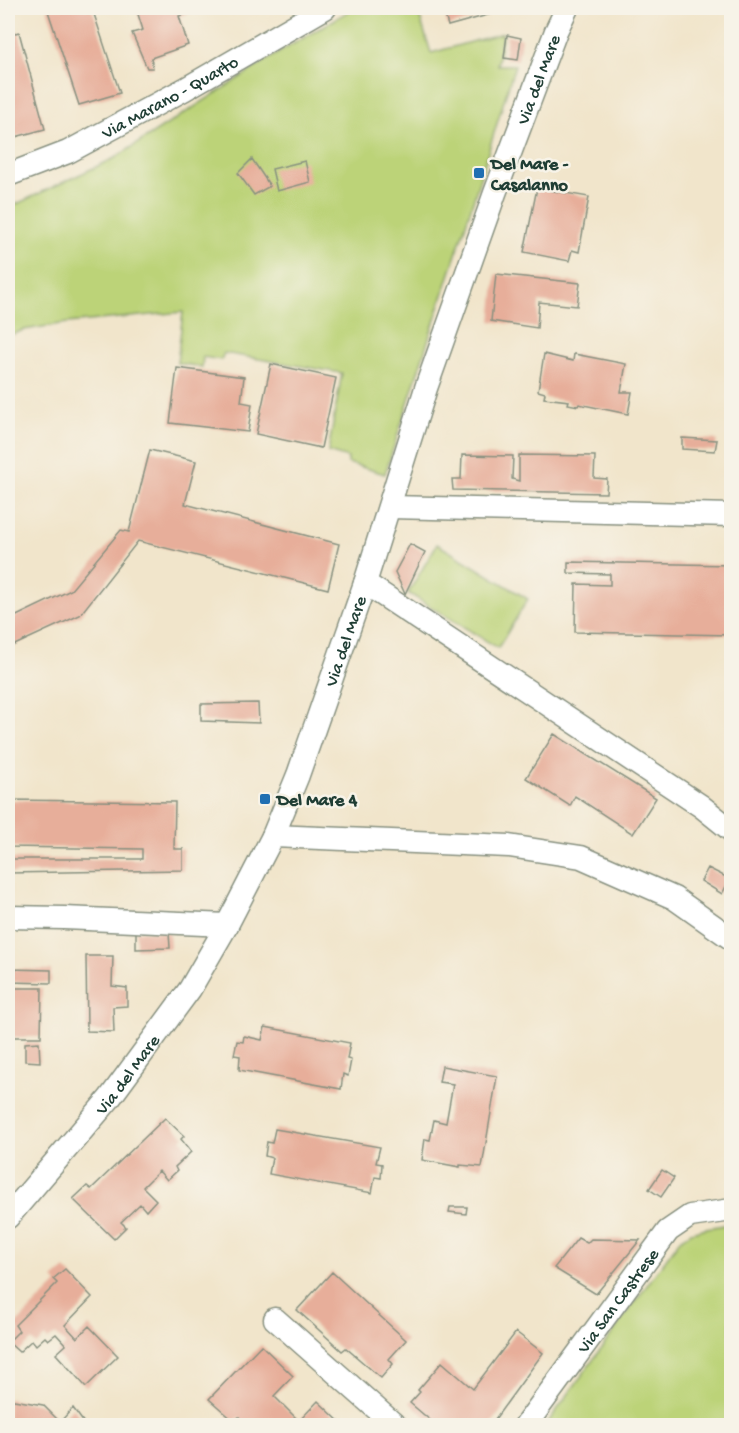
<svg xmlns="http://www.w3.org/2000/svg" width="739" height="1433" viewBox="0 0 739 1433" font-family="'Gochi Hand',sans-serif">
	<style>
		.green { fill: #bcd378; stroke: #6e8856; stroke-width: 1.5 }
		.building { fill: #e7ae9a }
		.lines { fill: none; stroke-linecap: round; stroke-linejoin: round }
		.minor-casing { stroke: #889180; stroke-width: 25 }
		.minor { stroke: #fff; stroke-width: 22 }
		.poi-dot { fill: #1f6fb2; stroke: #f7f3e8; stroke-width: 2 }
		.labels { text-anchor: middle; stroke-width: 5; stroke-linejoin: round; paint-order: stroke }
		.street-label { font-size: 18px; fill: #1f3d34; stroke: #f7f3e8 }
		.poi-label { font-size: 18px; font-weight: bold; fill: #1f3d34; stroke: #f7f3e8; text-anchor: start }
	</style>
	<rect width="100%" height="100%" fill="#f7f3e8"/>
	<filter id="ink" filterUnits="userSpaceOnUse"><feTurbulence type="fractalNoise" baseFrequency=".0167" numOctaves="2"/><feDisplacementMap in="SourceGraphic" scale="12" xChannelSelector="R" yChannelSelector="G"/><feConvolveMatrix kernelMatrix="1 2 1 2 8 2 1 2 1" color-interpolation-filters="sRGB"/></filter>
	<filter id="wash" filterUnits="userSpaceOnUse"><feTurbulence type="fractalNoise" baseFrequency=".008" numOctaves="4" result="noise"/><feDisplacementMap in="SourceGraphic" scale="24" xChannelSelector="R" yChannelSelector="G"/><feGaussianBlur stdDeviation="1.35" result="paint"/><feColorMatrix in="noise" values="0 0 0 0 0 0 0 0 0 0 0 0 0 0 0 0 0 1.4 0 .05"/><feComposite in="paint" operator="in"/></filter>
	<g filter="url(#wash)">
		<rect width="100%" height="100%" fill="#f1e5cb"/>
		<path class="green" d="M354,8H417L431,53L503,33L497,65H515L470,211L385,474L348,463V458L328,452L342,373L224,353L221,360L203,357L202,367L177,363L183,312L67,323L24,330L8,336V208L115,158L283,50Z
			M437,544L528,599L498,648L408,593Z
			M731,1224V1425H546L679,1241L691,1232L706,1228Z"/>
		<g id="blocks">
			<path class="building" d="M47,8H92L120,93L79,105Z
				M136,8H206L179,16L188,45L151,58L153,68H147L132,33L143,30Z
				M443,8H513L448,26Z
				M19,32L45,129L8,139V35Z
				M507,35L521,38L518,60L504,58Z
				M252,159L270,186L254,195L238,173Z
				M305,161L310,182L277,191L272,169Z
				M537,188L589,197L579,252L572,250L569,261L524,252Z
				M496,274L580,283L577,306L539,302L537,328L491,321Z
				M544,354L573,361L574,354L626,364L621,392H632L628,414L579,404L578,406L568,404L569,401L544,398L545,393L538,391Z
				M271,364L336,378L321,448L256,434Z
				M177,368L244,377L241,402L252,404L248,432L170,423Z
				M682,438L717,440L715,451L682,449Z
				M150,450L196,461L185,504L339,544L328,589L138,541L80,615L8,648V620L71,590L121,530L129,532Z
				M462,455L513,456L512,479L519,481V455L595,456L594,478L607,479L606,493L453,490L452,479H461Z
				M410,544L425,552L405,594L395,572Z
				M568,562L732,565V635L575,632L576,584L610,585V574L568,573Z
				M258,703L259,723L201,721V704Z
				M554,734L656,798L633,834L575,796L570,806L526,778Z
				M8,800L175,802L174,849H183V870L8,873V859H142V849L8,847Z
				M708,868L730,879L722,894L701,881Z
				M136,931L169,932L170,948L136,949Z
				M86,956H113L112,986L127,988V1006L113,1007L114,1032L87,1031Z
				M8,969L51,970V983L8,982Z
				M8,988H42L41,1037H8Z
				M265,1027L350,1043L347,1059L351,1060L348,1076L343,1074L341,1089L239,1070L240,1056L234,1055L237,1041L243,1042L244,1036L262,1040Z
				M39,1042L40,1062L25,1061V1043Z
				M442,1066L497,1076L482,1167L460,1165V1167L422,1160L425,1139L430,1140L434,1120L446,1123L453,1084L439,1082Z
				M165,1118L184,1136L181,1139L191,1152L175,1167L177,1171L167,1180L159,1171L143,1187L156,1200L146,1211L140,1204L121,1222L126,1227L114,1239L73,1199L87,1186L91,1189Z
				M275,1129L380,1147L376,1163L382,1164L381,1178L375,1177L372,1193L269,1174L272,1158L265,1156L267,1142L272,1143Z
				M662,1170L674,1178L661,1197L649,1189Z
				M450,1207H467L466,1214L449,1212Z
				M578,1238L587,1243L591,1239L640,1240L596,1294L554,1268Z
				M65,1269L92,1297L65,1325L77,1338L89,1326L118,1356L86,1387L56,1354L66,1345L56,1334L48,1340L45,1337L36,1345L32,1340L19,1352L8,1342L19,1331L15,1325L57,1283L53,1279Z
				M332,1272L406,1340L389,1359L393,1364L381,1378L346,1348L342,1351L297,1310Z
				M516,1332L543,1353L490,1426H437L410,1403L420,1392L418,1390L442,1362L473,1389Z
				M261,1345L293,1376L274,1396L299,1421L318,1401L344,1426H248L239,1417L234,1421L209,1399Z
				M8,1399L43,1405L60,1422L73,1408L84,1423L81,1426H8Z"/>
		</g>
	</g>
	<g filter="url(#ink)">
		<use href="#blocks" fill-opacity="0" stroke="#889180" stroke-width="1.5"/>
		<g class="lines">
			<defs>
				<g id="minor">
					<path id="s1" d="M8,175L68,152L185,89L325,8"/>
					<path d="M390,507L732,515"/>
					<path d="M365,583L701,806L732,831"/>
					<path d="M273,836L509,846L581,857L674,898L732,939"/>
					<path d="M8,917L64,918L227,925"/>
					<path id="s2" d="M8,1217L109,1099L190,989L227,925L273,836L298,775L365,583L426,388L495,193L556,31L567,8"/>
					<path d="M275,1319L396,1426"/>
					<path id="s3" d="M525,1426L668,1231L690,1216L732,1210"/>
				</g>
			</defs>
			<use href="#minor" class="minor-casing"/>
			<use href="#minor" class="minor"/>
		</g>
	</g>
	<g class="poi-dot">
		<rect x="473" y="167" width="12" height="12" rx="3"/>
		<rect x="259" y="793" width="12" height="12" rx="3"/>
	</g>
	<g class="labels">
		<g class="street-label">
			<text dy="6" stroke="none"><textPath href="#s2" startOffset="1268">Via del Mare</textPath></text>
			<text dy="6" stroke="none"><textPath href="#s1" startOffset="180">Via Marano - Quarto</textPath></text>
			<text dy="6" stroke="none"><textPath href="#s2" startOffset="674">Via del Mare</textPath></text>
			<text dy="6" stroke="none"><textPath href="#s2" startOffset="186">Via del Mare</textPath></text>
			<text dy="6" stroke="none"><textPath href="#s3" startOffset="156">Via San Castrese</textPath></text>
		</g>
		<g class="poi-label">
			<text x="491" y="169">Del Mare -<tspan x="491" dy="21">Casalanno</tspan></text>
			<text x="277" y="805">Del Mare 4</text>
		</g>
	</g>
	<rect width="739" height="1433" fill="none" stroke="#f7f3e8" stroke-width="30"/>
</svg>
